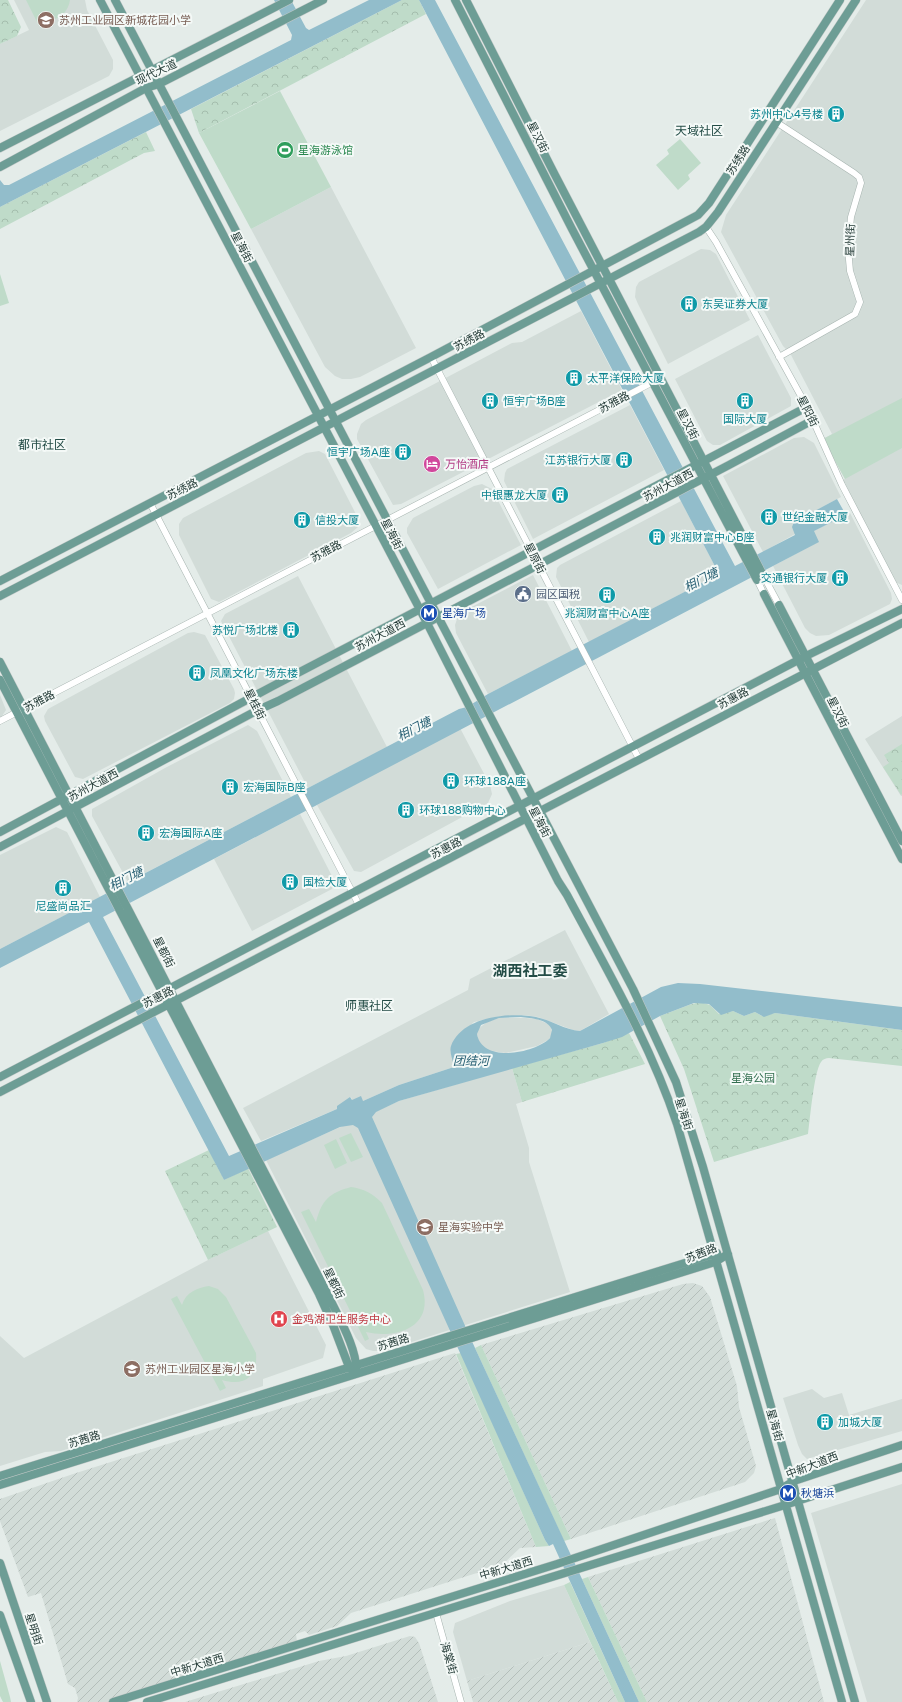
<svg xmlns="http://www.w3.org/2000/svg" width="902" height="1702" viewBox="0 0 902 1702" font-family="'Varela Round','Noto Sans SC',sans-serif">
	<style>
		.built { fill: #d2dcd8 }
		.industrial { fill: url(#industrial-furrows) }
		.grass { fill: #bfdbc9 }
		.park { fill: url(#park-crowns) }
		.water { fill: #92bdcb; fill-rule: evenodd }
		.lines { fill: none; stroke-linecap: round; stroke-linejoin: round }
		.minor-casing { stroke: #a7b4b0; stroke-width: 7 }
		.major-casing { stroke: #c2c8c7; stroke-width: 9 }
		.minor { stroke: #fff; stroke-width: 6 }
		.major { stroke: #6d9d95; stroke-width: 8 }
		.labels { text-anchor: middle; stroke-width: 4; stroke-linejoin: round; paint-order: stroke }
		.education-label { font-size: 11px; fill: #785e54; stroke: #f4f9f7; text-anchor: start }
		.street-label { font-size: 11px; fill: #253c38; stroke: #f4f9f7 }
		.culture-label { font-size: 11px; fill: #0d838f; stroke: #f4f9f7; text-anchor: start }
		.leisure-label { font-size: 11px; fill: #27864d; stroke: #f4f9f7; text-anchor: start }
		.hotel-label { font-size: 11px; fill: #b23c85; stroke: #f4f9f7; text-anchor: start }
		.service-label { font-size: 11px; fill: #4e5e75; stroke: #f4f9f7; text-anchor: start }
		.transit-label { font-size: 11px; fill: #164399; stroke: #f4f9f7; text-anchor: start }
		.park-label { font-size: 11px; fill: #336f50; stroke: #f4f9f7 }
		.health-label { font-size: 11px; fill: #be3a42; stroke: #f4f9f7; text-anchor: start }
		.neighbourhood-label { font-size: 12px; fill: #234c46; stroke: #f4f9f7 }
		.water-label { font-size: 12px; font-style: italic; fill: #255e72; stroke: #f4f9f7 }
		.district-label { font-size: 15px; font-weight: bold; fill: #234c46; stroke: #f4f9f7 }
	</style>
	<defs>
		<pattern id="industrial-furrows" width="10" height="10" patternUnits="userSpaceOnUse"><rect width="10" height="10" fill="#d2dcd8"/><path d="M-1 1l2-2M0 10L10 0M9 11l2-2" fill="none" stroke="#b4beba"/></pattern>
		<pattern id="park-crowns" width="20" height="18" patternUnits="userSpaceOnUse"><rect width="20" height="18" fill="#bfdbc9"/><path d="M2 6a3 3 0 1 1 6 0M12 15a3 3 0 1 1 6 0" fill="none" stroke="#a4bdad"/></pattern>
	</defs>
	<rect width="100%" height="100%" fill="#e4ece9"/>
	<path class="built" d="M14,0H85L87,10L113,60V69L109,76L0,131V44L29,30Z
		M866,0H902V585L895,582L840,482L845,479L823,439L832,434L790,353L783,346L721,232L726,215Z
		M331,187L416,348L360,377L351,379H342L335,376L325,367L251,229Z
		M701,249L710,250L716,254L750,320L668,364L638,304L635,297L636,287L639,282Z
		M581,311L622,390L401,504L393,505L357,439V434L361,424L366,420L512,343L522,342Z
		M758,335L791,398V406L720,445H713L707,441L675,379Z
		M630,405L664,470L533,539L504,481L505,473L507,469Z
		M804,437L814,443L841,497L794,522L795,534L763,552L723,476L794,438Z
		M319,451L325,454L358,518V527L351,533L223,600L219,602L211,599L179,535V524L183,518L306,453Z
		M482,484L492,489L521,545L438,589L407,533V528L413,518L474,486Z
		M681,501L719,574L589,642L556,577L557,568L560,565Z
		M850,513L891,593L892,599L890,604L829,635L816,636L810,633L805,628L773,566L818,542L813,531Z
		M533,575L572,651L488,694L456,633L455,625L457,619L460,613Z
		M298,576L387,747L308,788L221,621L225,614Z
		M194,632L205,635L234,689L235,693L234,699L230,703L83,779L75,777L45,721L44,716L48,709L188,633Z
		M0,695L6,710L0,719Z
		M902,716V796H901L865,739Z
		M248,725L257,731L291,797L128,882L92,816V809L165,768Z
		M460,728L490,785L492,794L488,803L361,872L354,871L317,805Z
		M300,814L333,878L334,885L332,889L252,931L214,859Z
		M56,827L67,832L100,897L0,949V855Z
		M565,930L609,1014L580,1031L573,1030L538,1017L524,1015L497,1017L474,1022L454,1041L451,1047L454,1067L399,1085L363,1101L352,1100L351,1097L337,1109L261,1141L243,1108L468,990L470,979Z
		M499,1018H526L537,1019L550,1025L553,1034L548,1040L537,1046L506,1053L491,1051L485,1049L479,1043L477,1034L478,1029L487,1022Z
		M512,1068L522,1102L516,1104L529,1148V1162L570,1292L383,1351H373L366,1349L356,1338L266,1160L399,1101Z
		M268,1231L326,1345L323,1358L263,1379V1386L61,1451L45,1452L0,1466V1336L24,1358L208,1260Z
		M812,1389L824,1398L842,1393L849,1415L902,1399V1431L807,1459L802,1454L798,1445L783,1398Z
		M902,1484V1702H867L811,1513Z
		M564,1585L590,1642L467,1681L453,1632L455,1623L510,1601Z"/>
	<path class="industrial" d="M693,1283L702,1286L710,1297L737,1386L739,1407L756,1466L754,1473L745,1482L571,1539L481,1345L683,1284Z
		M455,1353L536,1547L520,1548L502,1565L351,1613L337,1626L309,1635L305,1631L296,1634L297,1642L108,1702H77L78,1698L75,1688L68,1684L41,1593L28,1597L0,1521V1499L73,1474Z
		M775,1518L824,1702H647L588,1577Z
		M410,1636L415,1637L419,1643L438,1702H185L319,1661L346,1656Z
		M590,1642L618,1702H473L467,1681Z"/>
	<path class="grass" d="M26,0H70C68,14 56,23 42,19L43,24L39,26Z
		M280,91L331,187L251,229L199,133Z
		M680,139L701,163L688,175L690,179L678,190L656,165L669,154L667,150Z
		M0,274L9,303L0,306Z
		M902,398V448L845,479L823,439Z
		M351,1133L363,1157L351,1162L339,1138Z
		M336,1139L347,1163L335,1169L324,1145Z
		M351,1187C364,1189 372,1193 382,1203L423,1290C433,1327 397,1339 366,1332L369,1339L365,1341L301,1212L309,1209L316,1222C322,1200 329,1193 351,1187Z
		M209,1286L218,1289L226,1297L256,1353C258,1376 245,1387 222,1380L226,1388L220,1391L171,1299L177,1296L182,1305C186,1292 197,1288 209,1286Z
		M481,1345L571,1539L564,1541L475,1348Z
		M461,1353L545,1540L549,1546L536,1547L456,1354Z
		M588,1577L647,1702H639L582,1579Z
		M570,1582L625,1702H618L564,1585Z
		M0,1661L10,1697L11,1702H3L0,1696Z"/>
	<path class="park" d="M0,0H8L21,27L17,36L0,44Z
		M402,0H419L426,14L199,133L191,109Z
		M146,132L155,151L144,153L0,229V207Z
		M902,744V794L901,795L883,767L889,763L884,755Z
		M700,1002L710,1005L719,1014L733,1011L744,1016L755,1012L762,1016L775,1013L902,1030V1066L829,1058C826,1058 823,1059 821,1062C814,1072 810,1119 808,1134L714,1162L684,1069L660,1016L689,1005Z
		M629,1033L645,1064L522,1102L512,1068L603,1043Z
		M209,1150L224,1180L248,1168L277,1227L208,1260L165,1171Z"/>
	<path class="water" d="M274,0H291L306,28L309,30L369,0H402L0,207V180L4,185H9L291,40L292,35Z
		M419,0H435L735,566L795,535L792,527L794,522L837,499L846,515L814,531L819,542L103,917L229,1156L337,1109V1106L350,1097L352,1100L361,1096L363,1101L399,1085L454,1067C453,1060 449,1052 451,1046C462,1016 511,1012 536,1017C551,1020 565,1030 580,1031L661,987L678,983L700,984L902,1007V1030L775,1013L764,1017L755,1012L744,1016L733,1011L721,1015L709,1004L694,1003L660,1016L622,1037L603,1043L399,1101L376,1112L372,1117L475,1348L639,1702H625L553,1544L549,1546L545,1540L358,1128L353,1125L340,1127L224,1180L89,922L0,968V949L459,709L467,707L488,694L719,574ZM521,1017C531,1018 548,1019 552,1030L550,1038C536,1053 482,1064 477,1034L481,1025L499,1018Z"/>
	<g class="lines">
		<defs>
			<path id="minor" d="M776,122L854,173L859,177L861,183L851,217L848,248L850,271L860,302L855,314L779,357
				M706,227L716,242L807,407L842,485L902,600
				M431,357L639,759
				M150,503L359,905
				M764,577L779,605
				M757,580L764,594
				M0,721L653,382
				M436,1613L461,1702"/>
			<path id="major" d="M100,0L427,623L558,881L567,895C607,970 650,1043 677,1124L842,1702
				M115,0L633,989L676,1082L703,1167L855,1702
				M455,0L572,229L757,580
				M466,0L555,175L764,577
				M0,148L289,0
				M0,167L146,88L159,84L323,0
				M0,581L431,357L698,215L709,203L840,0
				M764,594L902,859
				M0,596L699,232L706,227L718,212L856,0
				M779,605L902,841
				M0,662L326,1291C336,1313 359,1350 356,1374
				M0,680L319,1294L333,1325L349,1367L356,1374
				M0,832L271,687L807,407
				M0,847L258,710L278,701L729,465L813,420
				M0,1077L806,656L902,609
				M0,1092L902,623
				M0,1476L717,1253
				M0,1485L715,1262L728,1254
				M0,1563L47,1702
				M0,1615L31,1702
				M113,1702L557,1564L781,1489L794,1481L902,1445
				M147,1702L785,1505L902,1467"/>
		</defs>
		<use href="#minor" class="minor-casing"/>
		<use href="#major" class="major-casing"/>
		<use href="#minor" class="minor"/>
		<use href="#major" class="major"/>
	</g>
	<defs>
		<symbol id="school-disc" viewBox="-11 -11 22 22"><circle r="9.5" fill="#8d6e63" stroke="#f4f9f7"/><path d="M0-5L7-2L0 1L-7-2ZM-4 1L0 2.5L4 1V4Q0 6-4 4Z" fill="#fff"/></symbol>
		<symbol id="building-disc" viewBox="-11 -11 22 22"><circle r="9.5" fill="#0f9aa8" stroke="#f4f9f7"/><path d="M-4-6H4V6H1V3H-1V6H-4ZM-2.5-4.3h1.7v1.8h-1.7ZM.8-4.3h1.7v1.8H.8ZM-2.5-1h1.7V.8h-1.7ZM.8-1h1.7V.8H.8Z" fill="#fff"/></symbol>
		<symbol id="stadium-disc" viewBox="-11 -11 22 22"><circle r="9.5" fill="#2e9e5b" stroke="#f4f9f7"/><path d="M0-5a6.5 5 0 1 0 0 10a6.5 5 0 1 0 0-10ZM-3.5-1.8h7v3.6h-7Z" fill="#fff"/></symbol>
		<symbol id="hotel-disc" viewBox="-11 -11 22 22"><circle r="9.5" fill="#d1479c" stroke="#f4f9f7"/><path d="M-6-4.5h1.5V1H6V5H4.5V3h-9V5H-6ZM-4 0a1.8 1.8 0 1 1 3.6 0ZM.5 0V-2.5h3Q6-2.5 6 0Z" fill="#fff"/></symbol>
		<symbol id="civic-disc" viewBox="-11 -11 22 22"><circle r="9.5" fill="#5c6f8a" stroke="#f4f9f7"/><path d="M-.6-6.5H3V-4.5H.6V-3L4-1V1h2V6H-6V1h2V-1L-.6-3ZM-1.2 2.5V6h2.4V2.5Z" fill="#fff"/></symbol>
		<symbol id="metro-disc" viewBox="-11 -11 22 22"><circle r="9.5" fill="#1a4fb4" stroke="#f4f9f7"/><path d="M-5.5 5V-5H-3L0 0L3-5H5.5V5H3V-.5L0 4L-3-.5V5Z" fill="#fff"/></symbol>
		<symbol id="hospital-disc" viewBox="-11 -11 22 22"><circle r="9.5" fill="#e0444e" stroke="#f4f9f7"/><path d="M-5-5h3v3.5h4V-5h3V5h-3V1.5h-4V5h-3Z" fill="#fff"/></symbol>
	</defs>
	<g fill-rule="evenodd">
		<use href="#school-disc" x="36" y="10" width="20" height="20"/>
		<use href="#building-disc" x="826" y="104" width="20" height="20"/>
		<use href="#stadium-disc" x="275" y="140" width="20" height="20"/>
		<use href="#building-disc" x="679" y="294" width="20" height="20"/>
		<use href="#building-disc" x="564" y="368" width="20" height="20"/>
		<use href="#building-disc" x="480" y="391" width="20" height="20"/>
		<use href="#building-disc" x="735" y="391" width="20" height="20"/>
		<use href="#building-disc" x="393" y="442" width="20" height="20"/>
		<use href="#building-disc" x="614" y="450" width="20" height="20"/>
		<use href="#hotel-disc" x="422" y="454" width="20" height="20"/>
		<use href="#building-disc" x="550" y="485" width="20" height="20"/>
		<use href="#building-disc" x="759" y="507" width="20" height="20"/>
		<use href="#building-disc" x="292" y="510" width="20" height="20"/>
		<use href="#building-disc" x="647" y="527" width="20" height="20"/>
		<use href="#building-disc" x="830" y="568" width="20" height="20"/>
		<use href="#civic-disc" x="513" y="584" width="20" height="20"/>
		<use href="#building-disc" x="597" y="585" width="20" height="20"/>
		<use href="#metro-disc" x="419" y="603" width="20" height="20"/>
		<use href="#building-disc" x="281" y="620" width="20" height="20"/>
		<use href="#building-disc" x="187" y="663" width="20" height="20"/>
		<use href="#building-disc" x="441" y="771" width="20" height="20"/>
		<use href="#building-disc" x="220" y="777" width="20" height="20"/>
		<use href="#building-disc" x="396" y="800" width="20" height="20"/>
		<use href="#building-disc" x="136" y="823" width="20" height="20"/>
		<use href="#building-disc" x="280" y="872" width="20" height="20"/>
		<use href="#building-disc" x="53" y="878" width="20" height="20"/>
		<use href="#school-disc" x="415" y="1217" width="20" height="20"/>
		<use href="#hospital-disc" x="269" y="1309" width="20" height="20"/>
		<use href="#school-disc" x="122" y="1359" width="20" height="20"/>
		<use href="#building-disc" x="815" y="1412" width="20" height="20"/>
		<use href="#metro-disc" x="778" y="1483" width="20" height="20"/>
	</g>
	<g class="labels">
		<g class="education-label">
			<text x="59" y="24">苏州工业园区新城花园小学</text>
			<text x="438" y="1231">星海实验中学</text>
			<text x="145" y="1373">苏州工业园区星海小学</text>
		</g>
		<g class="street-label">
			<text transform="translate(156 72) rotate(-25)" y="4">现代大道</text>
			<text transform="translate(538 137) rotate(63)" y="4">星汉街</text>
			<text transform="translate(738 160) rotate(-57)" y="4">苏绣路</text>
			<text transform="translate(850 240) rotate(-88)" y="4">星州街</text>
			<text transform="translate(242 247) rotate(62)" y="4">星海街</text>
			<text transform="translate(469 340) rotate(-28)" y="4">苏绣路</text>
			<text transform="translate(614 402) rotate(-28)" y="4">苏雅路</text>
			<text transform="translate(808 411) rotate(63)" y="4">星阳街</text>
			<text transform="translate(688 424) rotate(62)" y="4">星汉街</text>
			<text transform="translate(668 485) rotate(-28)" y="4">苏州大道西</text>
			<text transform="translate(182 489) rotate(-27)" y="4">苏绣路</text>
			<text transform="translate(392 534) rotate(62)" y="4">星海街</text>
			<text transform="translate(326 551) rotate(-28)" y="4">苏雅路</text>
			<text transform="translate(535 558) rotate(63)" y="4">星原街</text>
			<text transform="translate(380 635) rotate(-28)" y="4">苏州大道西</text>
			<text transform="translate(733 698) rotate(-28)" y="4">苏惠路</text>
			<text transform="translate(39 701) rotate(-28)" y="4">苏雅路</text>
			<text transform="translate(255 704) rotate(63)" y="4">星桂街</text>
			<text transform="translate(838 712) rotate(63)" y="4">星汉街</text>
			<text transform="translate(93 785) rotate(-28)" y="4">苏州大道西</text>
			<text transform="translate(540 822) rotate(62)" y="4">星海街</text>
			<text transform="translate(446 848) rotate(-27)" y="4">苏惠路</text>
			<text transform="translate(164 952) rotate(63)" y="4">星都街</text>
			<text transform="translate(158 997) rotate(-27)" y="4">苏惠路</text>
			<text transform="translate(684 1114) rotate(72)" y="4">星海街</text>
			<text transform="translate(701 1253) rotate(-21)" y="4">苏茜路</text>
			<text transform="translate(334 1283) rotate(64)" y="4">星都街</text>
			<text transform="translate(393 1342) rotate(-17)" y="4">苏茜路</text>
			<text transform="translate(775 1425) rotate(74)" y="4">星海街</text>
			<text transform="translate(84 1439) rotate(-17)" y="4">苏茜路</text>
			<text transform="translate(812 1465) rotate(-21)" y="4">中新大道西</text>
			<text transform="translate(506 1568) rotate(-17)" y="4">中新大道西</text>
			<text transform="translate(34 1629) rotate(72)" y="4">星明街</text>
			<text transform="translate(449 1658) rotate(74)" y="4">海棠街</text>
			<text transform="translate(197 1665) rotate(-17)" y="4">中新大道西</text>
		</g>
		<g class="culture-label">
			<text x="823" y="118" text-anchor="end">苏州中心4号楼</text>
			<text x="702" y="308">东吴证券大厦</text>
			<text x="587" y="382">太平洋保险大厦</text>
			<text x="503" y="405">恒宇广场B座</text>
			<text x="745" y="423" text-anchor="middle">国际大厦</text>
			<text x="390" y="456" text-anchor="end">恒宇广场A座</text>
			<text x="611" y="464" text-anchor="end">江苏银行大厦</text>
			<text x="547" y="499" text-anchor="end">中银惠龙大厦</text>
			<text x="782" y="521">世纪金融大厦</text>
			<text x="315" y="524">信投大厦</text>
			<text x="670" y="541">兆润财富中心B座</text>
			<text x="827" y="582" text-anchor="end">交通银行大厦</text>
			<text x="607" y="617" text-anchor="middle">兆润财富中心A座</text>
			<text x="278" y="634" text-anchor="end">苏悦广场北楼</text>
			<text x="210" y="677">凤凰文化广场东楼</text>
			<text x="464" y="785">环球188A座</text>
			<text x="243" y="791">宏海国际B座</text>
			<text x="419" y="814">环球188购物中心</text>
			<text x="159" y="837">宏海国际A座</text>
			<text x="303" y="886">国检大厦</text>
			<text x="63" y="910" text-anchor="middle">尼盛尚品汇</text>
			<text x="838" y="1426">加城大厦</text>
		</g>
		<g class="leisure-label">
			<text x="298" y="154">星海游泳馆</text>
		</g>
		<g class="hotel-label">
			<text x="445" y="468">万怡酒店</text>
		</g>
		<g class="service-label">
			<text x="536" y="598">园区国税</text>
		</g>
		<g class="transit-label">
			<text x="442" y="617">星海广场</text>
			<text x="801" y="1497">秋塘浜</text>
		</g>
		<g class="park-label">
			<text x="753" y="1082">星海公园</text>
		</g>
		<g class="health-label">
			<text x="292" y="1323">金鸡湖卫生服务中心</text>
		</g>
		<g class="neighbourhood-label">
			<text x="699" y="135">天域社区</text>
			<text x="42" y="449">都市社区</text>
			<text x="369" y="1010">师惠社区</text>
		</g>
		<g class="water-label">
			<text transform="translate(701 580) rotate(-27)" y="4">相门塘</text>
			<text transform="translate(414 729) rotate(-27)" y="4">相门塘</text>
			<text transform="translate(126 879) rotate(-27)" y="4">相门塘</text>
			<text x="471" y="1065">团结河</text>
		</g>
		<g class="district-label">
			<text x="530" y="976">湖西社工委</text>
		</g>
	</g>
</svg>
